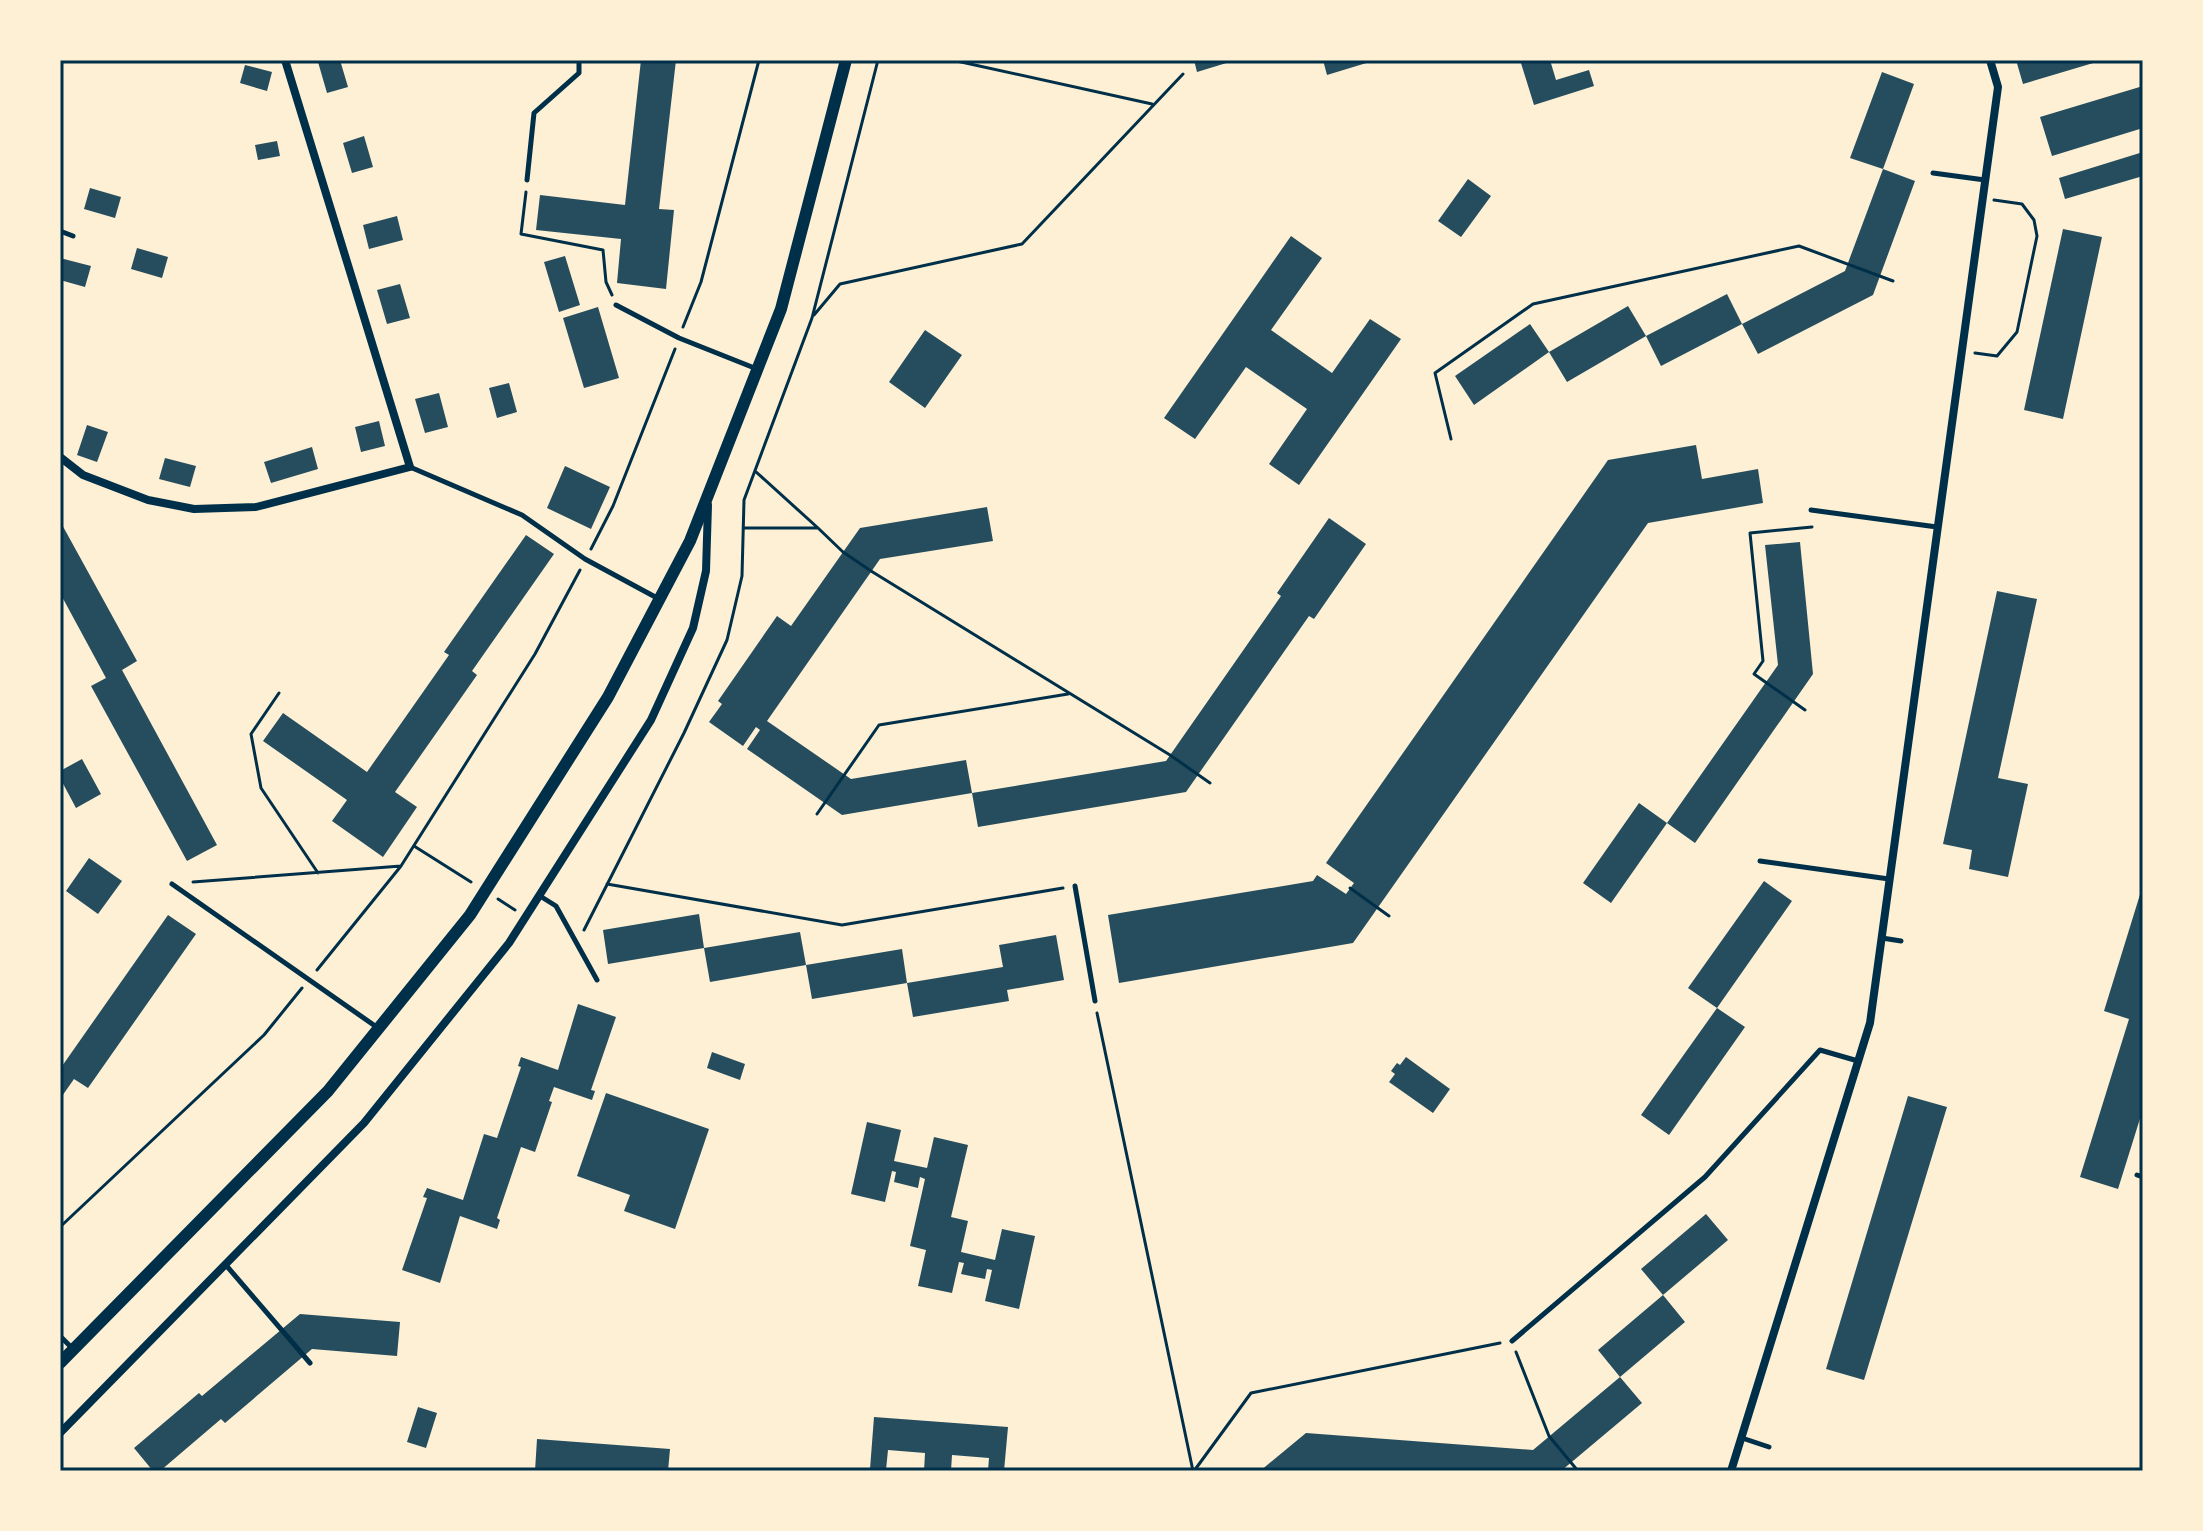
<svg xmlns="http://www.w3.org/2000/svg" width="2203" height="1531" viewBox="0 0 2203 1531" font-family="'Nunito Sans',sans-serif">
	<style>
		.building { fill: #264d5e }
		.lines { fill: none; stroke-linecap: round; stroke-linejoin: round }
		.path { stroke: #003049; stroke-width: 3 }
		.service { stroke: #003049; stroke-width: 5 }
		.minor { stroke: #003049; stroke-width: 8 }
		.tertiary { stroke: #003049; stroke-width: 12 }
		.neatline { fill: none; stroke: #003049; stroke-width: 3 }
	</style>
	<rect width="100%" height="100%" fill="#fdf0d5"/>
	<path class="building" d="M327,60H340L348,87L327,93L318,62Z
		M641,60H676L659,209L674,210L666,289L617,283L621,239L536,230L540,195L625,205Z
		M1194,60H1233V61L1197,72Z
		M1323,60H1372L1373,61L1327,75Z
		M1520,60H1550L1556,80L1589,70L1594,86L1534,105Z
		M2016,60H2100V61L2023,84Z
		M245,65L272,72L267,91L240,83Z
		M1882,72L1914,84L1883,169L1850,158Z
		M2143,86V128L2052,156L2040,117Z
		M364,136L373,167L352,173L343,143Z
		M277,141L280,156L258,160L255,145Z
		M2143,152V176L2065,199L2059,178Z
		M1883,169L1915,181L1873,295L1758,354L1742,324L1845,271Z
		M1468,179L1491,196L1461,237L1438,221Z
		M90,188L121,197L115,218L84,209Z
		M397,216L403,240L369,249L363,225Z
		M2063,229L2102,237L2063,419L2024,410Z
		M1291,236L1322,258L1271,330L1332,373L1370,319L1401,339L1299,485L1269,464L1307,409L1246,367L1195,439L1164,418Z
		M137,248L168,257L162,278L131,269Z
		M565,256L580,305L559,312L544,262Z
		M60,258L91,266L85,287L60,280Z
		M400,284L410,318L387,324L377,290Z
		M1727,294L1742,324L1661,366L1646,336L1567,382L1549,352L1474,405L1455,376L1530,324L1549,352L1628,306L1646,336Z
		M598,307L619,378L584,388L563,318Z
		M925,330L962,355L925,408L889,382Z
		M509,383L517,412L497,418L489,388Z
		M439,393L448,427L425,433L415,399Z
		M379,421L385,446L361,452L355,427Z
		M87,425L108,432L97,462L77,455Z
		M1696,445L1702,479L1758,469L1763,503L1648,523L1353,943L1119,983L1108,915L1313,881L1317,875L1346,894L1354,883L1326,863L1608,460Z
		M312,447L318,469L271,483L264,462Z
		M165,458L196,466L190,487L159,479Z
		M565,466L610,487L591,529L547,508Z
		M987,507L993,541L880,559L767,721L851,779L966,760L972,793L1166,761L1281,596L1277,593L1329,518L1366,544L1314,619L1309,616L1186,792L978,827L972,793L842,815L747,749L760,730L756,727L743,746L709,722L722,704L718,701L777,616L791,626L860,528Z
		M60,521L137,661L122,670L217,845L187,861L91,686L106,678L60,593Z
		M526,535L554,554L472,671L477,675L395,792L417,807L383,857L332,821L347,800L263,741L283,713L367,772L449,655L444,652Z
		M1800,542L1813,674L1695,843L1667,823L1778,665L1765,545Z
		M1997,591L2037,599L1998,778L2028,784L2008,877L1969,869L1972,850L1943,844Z
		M82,759L101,794L76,808L60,778V771Z
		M1639,803L1667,823L1611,903L1583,883Z
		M89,858L122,881L98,914L66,891Z
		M1764,881L1792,901L1717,1008L1688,988Z
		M2142,888L2143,1109L2118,1189L2080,1177L2129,1019L2104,1011Z
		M699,914L704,948L608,964L603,930Z
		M168,915L196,934L88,1088L74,1079L60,1099V1069Z
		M800,932L806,965L710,982L704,948Z
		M1056,935L1064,980L1007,990L1009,1001L913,1017L907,983L1003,967L999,945Z
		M902,949L907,983L812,999L806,965Z
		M578,1004L616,1017L591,1090L595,1091L592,1100L554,1087L549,1101L552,1102L535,1152L521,1147L497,1218L500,1220L497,1229L460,1216L440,1283L402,1270L427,1198L423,1197L427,1188L463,1200L484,1134L497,1138L521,1067L518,1066L521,1057L558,1070Z
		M1717,1008L1745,1027L1669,1135L1641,1115Z
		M712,1052L745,1064L740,1080L707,1068Z
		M1406,1057L1450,1089L1433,1113L1389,1082L1395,1074L1391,1071L1397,1063L1400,1065Z
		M606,1093L709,1129L675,1229L624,1211L630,1195L577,1176Z
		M1908,1096L1947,1107L1864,1380L1826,1369Z
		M867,1122L901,1130L894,1161L927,1168L934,1137L968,1145L951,1217L968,1221L961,1252L995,1260L1002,1229L1035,1236L1019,1309L985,1301L992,1270L987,1269L985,1279L961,1274L964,1263L959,1262L952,1293L918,1286L926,1250L910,1246L925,1179L920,1177L918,1188L894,1182L896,1172L892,1171L885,1202L851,1194Z
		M1706,1214L1728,1240L1663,1295L1641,1269Z
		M1663,1295L1685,1322L1620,1377L1598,1350Z
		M300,1314L400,1322L397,1356L312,1349L225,1423L221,1419L160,1471H153L134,1448L199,1393L202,1396Z
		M1620,1377L1642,1403L1561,1471H1360L1317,1468L1313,1471H1260L1306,1433L1533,1450Z
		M418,1407L437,1413L426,1448L407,1442Z
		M874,1417L1008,1427L1004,1471H988L989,1458L952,1455L951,1471H924L925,1453L888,1450L886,1470L870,1469Z
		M537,1439L670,1449L668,1471H535Z"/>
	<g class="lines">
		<path class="path" d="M952,60L1152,104
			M526,192L521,234L603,250L606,282L612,295
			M814,315L840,284L1022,244L1183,74
			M683,327L701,282L759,60
			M1975,353L1997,356L2017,332L2037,236L2034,220L2022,204L1994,200
			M1451,439L1435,373L1533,304L1799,246L1893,281
			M755,471L818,528
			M743,528H818L843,552L871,571L1170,755L1210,783
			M591,549L613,506L675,349
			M279,693L251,734L261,788L318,873
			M1805,710L1754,674L1763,661L1750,533L1812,527
			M817,814L879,725L1068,694
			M414,846L471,882
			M193,882L401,866
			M607,884L842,925L1063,888
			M1350,888L1389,916
			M498,899L515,910
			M584,930L684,733L727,640L742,576L744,500L812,318L878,60
			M317,970L401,866L535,654L580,570
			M1097,1013L1193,1471
			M60,1227L264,1035L302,988
			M1516,1352L1549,1436L1578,1471
			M1194,1471L1251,1393L1500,1343"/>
		<path class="service" d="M1933,173L1985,180
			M527,180L534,113L579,73V60
			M60,231L73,236
			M616,305L679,338L757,369
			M410,467L522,515L585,559L659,599
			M1811,510L1937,527
			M1760,861L1889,879
			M172,884L378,1028
			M1075,886L1095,1001
			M540,896L556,906L597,980
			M1882,938L1901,941
			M2137,1175L2143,1177
			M225,1264L310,1363
			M60,1336L73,1349
			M1512,1341L1705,1177L1820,1050L1858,1061
			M1742,1438L1769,1447"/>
		<path class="minor" d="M60,457L83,475L148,500L194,509L256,507L410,467L285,60
			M60,1433L364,1123L509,943L651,720L693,628L706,571L708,505
			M1731,1471L1870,1023L1998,87L1990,60"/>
		<path class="tertiary" d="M60,1363L328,1091L470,915L608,697L690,541L781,309L846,60"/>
	</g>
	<rect width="2203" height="1531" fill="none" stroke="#fdf0d5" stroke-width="124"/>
	<rect x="62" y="62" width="2079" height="1407" class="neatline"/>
</svg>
